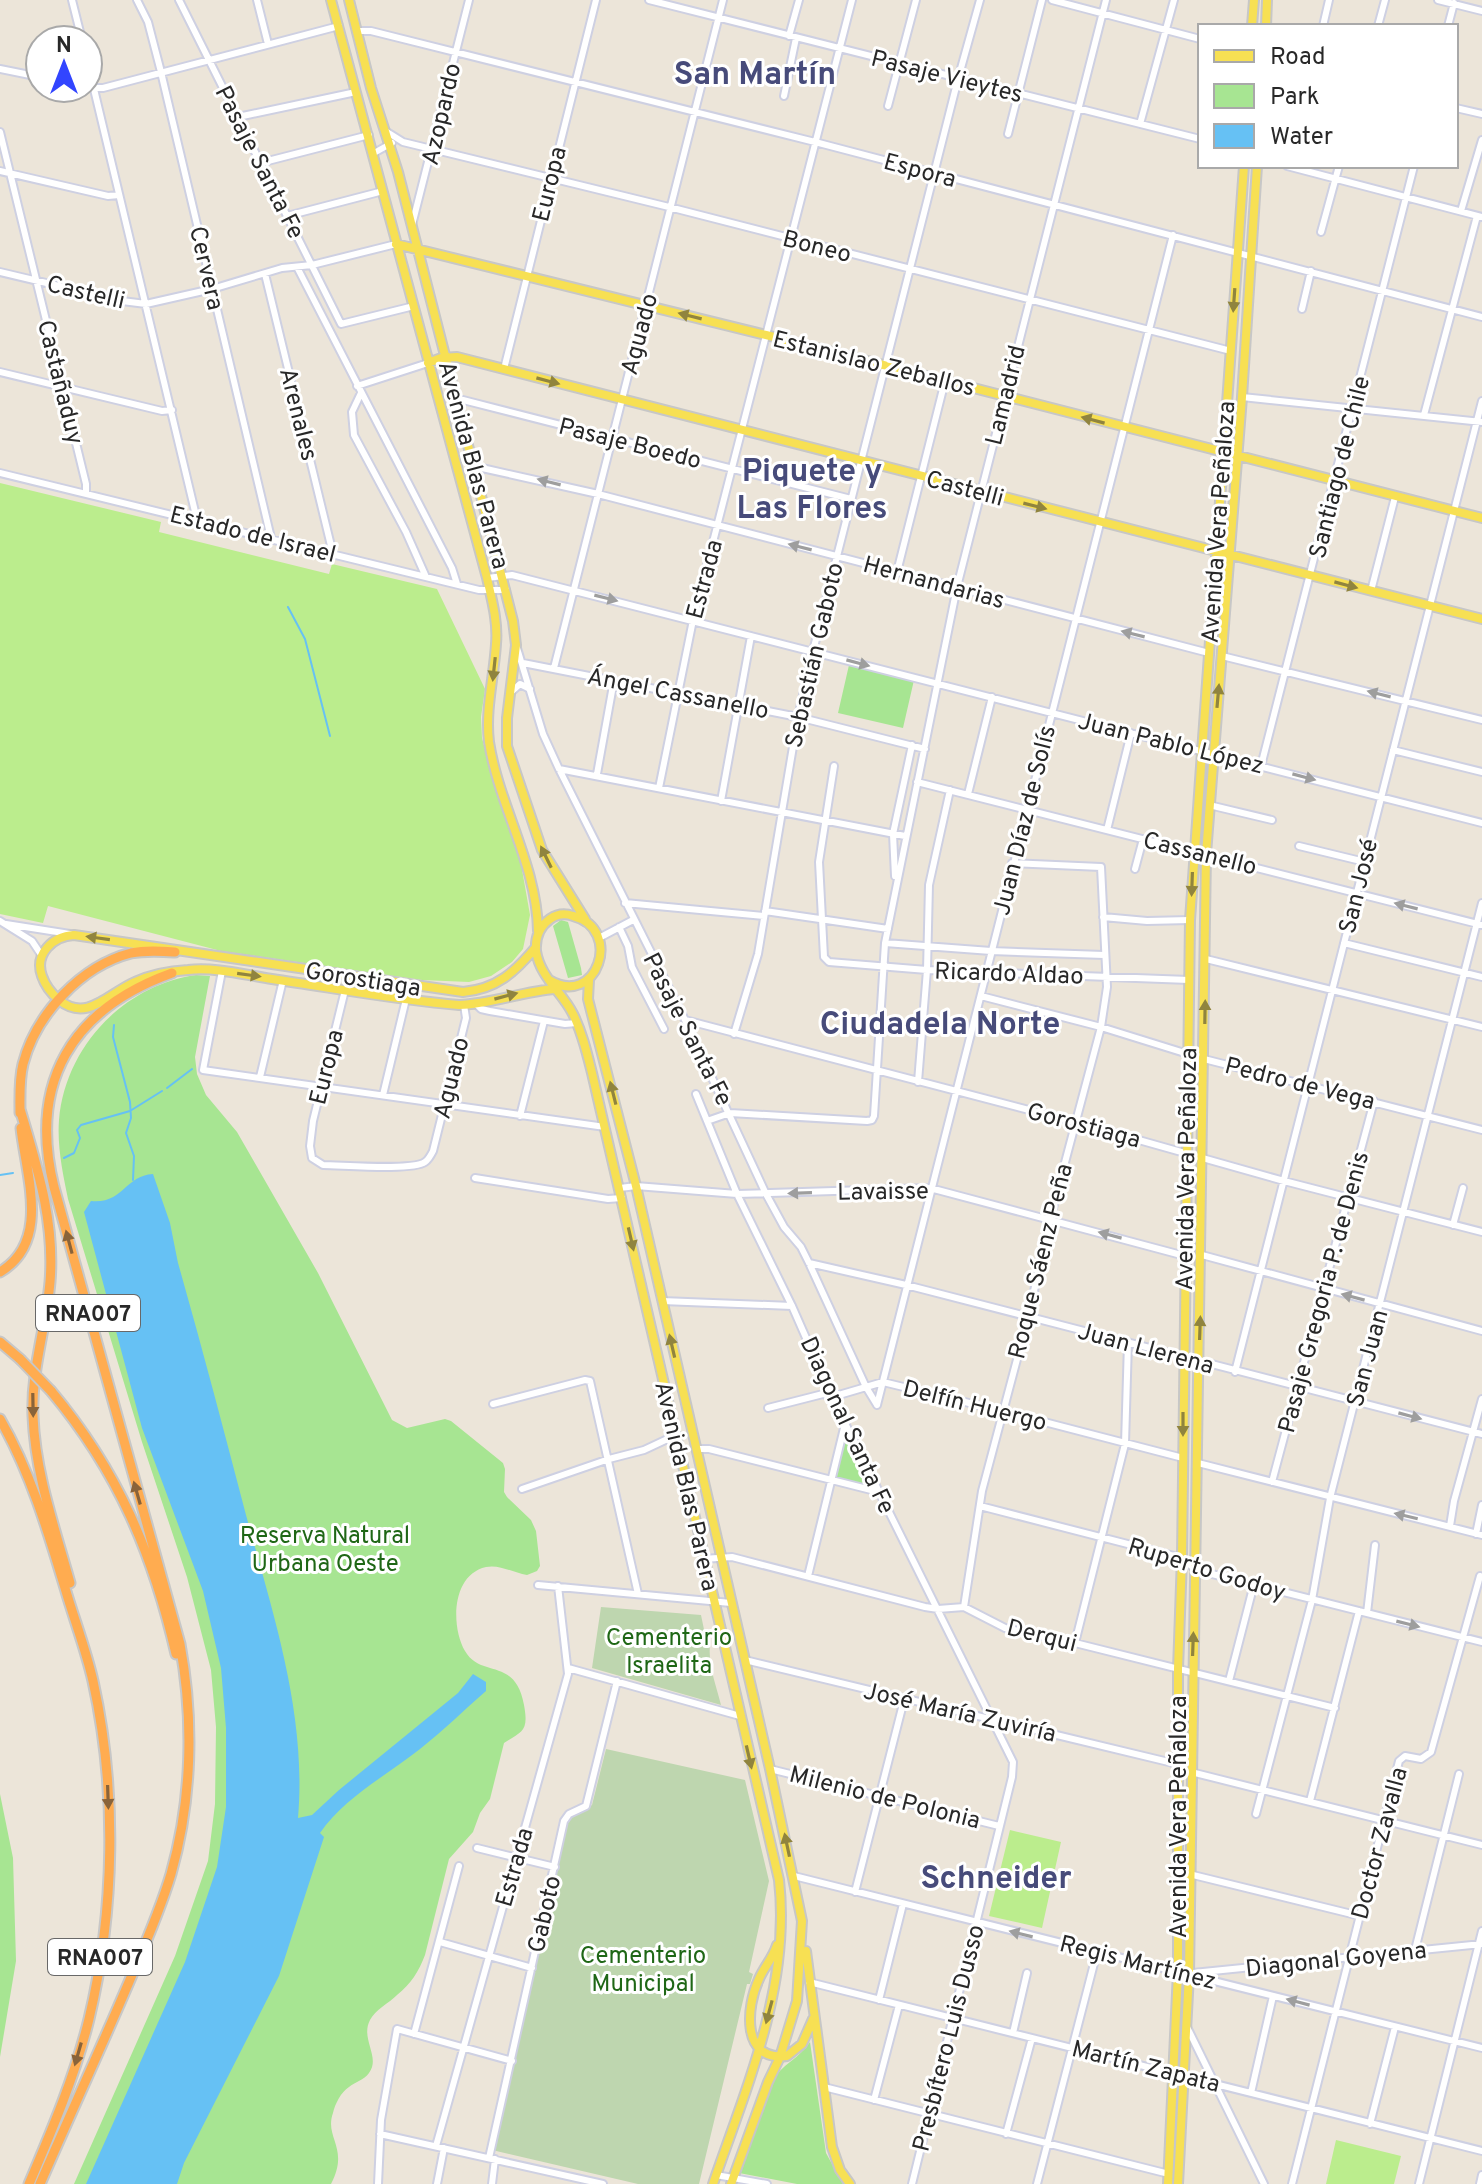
<svg xmlns="http://www.w3.org/2000/svg" width="1482" height="2184" viewBox="0 0 1482 2184" font-family="Overpass,sans-serif">
	<style>
		.green { fill: #a7e592 }
		.cemetery { fill: #bed6af }
		.pitch { fill: #bbed8d }
		.water { fill: #66c1f4 }
		.lines { fill: none; stroke-linecap: round; stroke-linejoin: round }
		.stream { stroke: #66c1f4; stroke-width: 2 }
		.minor-casing { stroke: #ced0e2; stroke-width: 10 }
		.major-casing { stroke: #c7c7c7; stroke-width: 12 }
		.highway-casing { stroke: #c7c7c7; stroke-width: 13 }
		.minor { stroke: #fff; stroke-width: 6 }
		.major { stroke: #f7e053; stroke-width: 8 }
		.highway { stroke: #ffac50; stroke-width: 9 }
		.highway-bridge-casing { stroke: #c7c7c7; stroke-width: 13; stroke-linecap: butt }
		.highway-bridge { stroke: #ffac50; stroke-width: 9 }
		.oneway { fill: #90843e }
		.oneway2 { fill: #9e9e9e }
		.oneway3 { fill: #89633a }
		.labels { text-anchor: middle; stroke-width: 6; stroke-linejoin: round; paint-order: stroke }
		.shield { fill: #fff; stroke: #686868; stroke-width: 2 }
		.shield-label { font-size: 22px; font-weight: bold; fill: #282828 }
		.street-label { font-size: 24px; fill: #282828; stroke: #fff }
		.park-label { font-size: 24px; fill: #1f6716; stroke: #fff }
		.district-label { font-size: 32px; font-weight: bold; fill: #474b7a; stroke: #fff }
	</style>
	<rect width="100%" height="100%" fill="#ece5d9"/>
	<path class="green" d="M849,665L914,680L903,728L838,713Z
		M561,920L568,922L581,968L582,975L568,978L553,926Z
		M196,975L210,976L195,1057L197,1074L206,1095L237,1132L318,1273L392,1420L407,1428L445,1419L451,1421L503,1463L505,1469L504,1492L507,1497L531,1520L536,1531L540,1566L537,1571L527,1575C513,1573 500,1564 486,1567C451,1575 451,1627 465,1651C481,1679 515,1656 524,1705C529,1732 522,1731 504,1743L490,1799L480,1813L473,1832L449,1859L425,1955C419,1971 411,1984 397,1995C389,2003 375,2010 370,2020C360,2039 381,2057 369,2073C364,2080 355,2082 349,2087C341,2092 335,2104 333,2113C324,2138 350,2148 331,2184H74L175,1956L208,1861L215,1804L216,1727L211,1670L187,1577L142,1442L68,1199C63,1174 57,1147 59,1120C65,1047 124,985 196,975Z
		M850,1438L875,1489L835,1478L844,1440Z
		M0,1794L13,1858L16,1961L0,2057Z
		M810,2042L826,2153L843,2184H797L739,2173L772,2081C781,2065 800,2058 810,2042Z"/>
	<path class="cemetery" d="M601,1607L701,1615L707,1644L710,1645C708,1666 716,1684 721,1705L592,1668Z
		M606,1749L745,1780L769,1881L749,1972L753,1974L750,1984H747L699,2184H638L492,2150L569,1818L592,1805Z"/>
	<path class="pitch" d="M0,483L161,522L159,532L329,574L332,564L437,589L485,689L481,717L482,738L493,780L521,864L530,915L523,949L512,962L491,976L469,982L422,980L221,951L48,906L43,923L0,914Z
		M1010,1830L1061,1842L1042,1928L989,1916Z
		M1336,2140L1401,2156L1394,2184H1326Z"/>
	<path class="water" d="M153,1174L170,1223L178,1263C202,1347 224,1431 246,1515C273,1614 307,1714 298,1818L312,1815L339,1790L458,1693L473,1674L486,1682V1691C464,1710 443,1731 420,1749C387,1775 344,1798 320,1833L324,1837L279,1976L184,2163L177,2184H86L185,1962L217,1867L226,1807V1728L221,1668L203,1591L142,1428L84,1212L91,1201C124,1204 124,1176 153,1174Z"/>
	<g class="lines">
		<path class="stream" d="M288,607L305,639L330,736
			M114,1025L113,1037L130,1102L131,1118L126,1133L134,1156L133,1180
			M167,1088L192,1069
			M64,1158L74,1153L80,1138L77,1130L81,1125L130,1111L162,1091
			M0,1175L13,1173"/>
		<defs>
			<path id="minor" d="M72,0L82,40
				M137,0L148,22L161,72L271,538
				M179,0L341,324L414,306
				M257,0L268,44
				M649,0L1200,139
				M1052,0L1200,39
				M1438,0L1482,11
				M1323,26L1329,0
				M1378,26L1385,0
				M1448,26L1454,3
				M356,31H371L815,142L1482,317
				M789,36L799,0
				M88,64L197,520
				M0,69L40,77
				M88,88H103L339,26
				M784,96L796,38
				M888,106L916,0
				M1456,108L1482,114
				M238,117L356,92
				M1140,124L1174,0
				M0,132L86,484V493
				M387,132L403,142L669,207L1231,351
				M1008,134L1042,0
				M374,153L392,143
				M260,163L369,135
				M1287,166L1482,217
				M0,171L108,196L119,195
				M1461,211L1482,140
				M287,216L383,191
				M412,225L469,0
				M1321,232L1339,166
				M297,267L452,568L457,584
				M0,272L122,301L146,304L212,289L282,268L312,265L396,244
				M265,274L333,554
				M1302,309L1311,271
				M504,369L596,0
				M0,372L162,411L172,410
				M357,386L428,363
				M361,393L352,412L354,435L406,532L426,577
				M1242,397L1482,422
				M456,401L463,400L851,499
				M1424,415L1477,216
				M473,466L598,494L1209,653
				M0,473L479,590H506
				M897,572L945,381
				M487,578L512,575L1482,823
				M1371,591L1395,497
				M517,648L543,734L559,769L685,1020L766,1194L784,1227L801,1247L809,1263L866,1387L877,1405
				M1222,656L1482,720
				M523,663L798,717L925,749
				M554,668L723,0
				M510,693L520,684L530,689
				M1393,750L1482,772
				M834,766L819,862L824,957L829,962L927,970L1189,980
				M1261,766L1414,166
				M559,769L905,836
				M597,774L614,680
				M917,782L1482,925
				M659,788L693,620L852,0
				M968,794L992,697
				M721,801L751,636
				M1209,805L1272,820
				M1107,830L1131,733
				M1299,846L1365,862
				M1135,869L1143,839
				M895,876L893,834L912,745
				M625,903L764,916
				M765,911L888,929
				M1103,917L1147,921L1190,920
				M0,921L32,941L42,956
				M6,924L70,934
				M619,927L628,946L632,967L664,1029
				M599,938L633,920
				M885,943L991,951L1104,955
				M1344,943L1482,977
				M1206,959L1482,1027
				M222,971L203,1070L605,1127
				M345,990L313,1121L310,1146L312,1158L323,1165C342,1165 412,1171 425,1162C428,1160 431,1155 433,1151L466,1018L464,1005
				M981,996L1101,1027L1204,1059L1482,1130
				M476,1004L481,1009L490,1011L565,1024L577,1023
				M685,1020L1075,1122L1284,1181L1482,1232
				M734,1034L758,954L798,717L813,651L958,79L980,0
				M260,1077L283,980
				M918,1082L927,970L929,885L950,790
				M696,1094L737,1194L792,1306L832,1397L1013,1762L1012,1777L912,2184
				M383,1095L406,999
				M520,1116L544,1021
				M707,1121L730,1113L867,1121L872,1120L874,1116L885,943L957,587L1106,0
				M475,1178L608,1199L622,1198
				M620,1188L636,1186L737,1194L930,1188L1185,1256
				M1453,1225L1463,1188
				M1202,1255L1482,1331
				M809,1263L906,1285L1482,1434
				M662,1301L792,1306
				M1235,1372L1482,401
				M493,1404L585,1380L590,1381L638,1594
				M877,1405L1173,235
				M768,1408L823,1394L832,1397L883,1382L1002,1411L1183,1458
				M696,1449H709L879,1492
				M1198,1463L1482,1535
				M1272,1482L1374,1101
				M522,1489L609,1459L644,1450L676,1435
				M980,1506L1182,1558L1196,1570L1482,1642
				M1450,1526L1454,1501L1482,1399
				M1476,1534L1482,1505
				M703,1559L732,1557L925,1607L938,1609L964,1607L1005,1628L1075,1643L1335,1708
				M808,1576L845,1424
				M538,1585L731,1603
				M964,1607L982,1491L1028,1318L1050,1219L1101,1027L1107,987L1101,867L1012,863
				M1367,1613L1375,1545
				M1075,1643L1125,1444L1128,1342
				M745,1660L1177,1764
				M568,1668L740,1716
				M1229,1681L1254,1584
				M770,1769L999,1826
				M1191,1772L1482,1845
				M1310,1801L1359,1611
				M1256,1814L1312,1600L1330,1498L1482,903
				M477,1848L555,1867
				M1189,1874L1360,1916
				M794,1876L1482,2048
				M855,1892L904,1700
				M440,1942L532,1968
				M1415,1950L1459,1774
				M1193,1973L1482,1944
				M809,1982L1482,2151
				M879,2000L903,1904
				M1187,2027L1264,2184
				M1013,2033L1027,1973
				M414,2034L459,1866
				M824,2087L1169,2174
				M1251,2093L1273,1996
				M874,2100L899,2005
				M1370,2124L1395,2027
				M380,2134L603,2184
				M1006,2134L1032,2038
				M436,2146L568,1674L558,1586
				M489,2158L564,1821L569,1814L586,1806L587,1802L617,1681
				M716,2175L767,2184
				M378,2184L381,2120L397,2029L512,2061
				M437,2184L444,2148
				M492,2184L495,2159
				M1037,2184L1097,1952
				M1292,2184L1399,1761L1405,1756L1421,1759L1431,1752L1480,1576
				M1419,2184L1482,1931
				M1480,2184L1482,2175"/>
			<path id="major" d="M331,0L487,578C492,600 498,622 496,644C494,677 485,710 489,742C499,806 537,865 538,931
				M349,0L371,88L398,172L513,621L516,645L507,718V746L542,850L585,919
				M1252,26L1254,0
				M1266,26L1267,0
				M396,244L766,335L1482,518
				M428,363L441,358L457,357L1482,619
				M536,947C515,972 497,989 463,992L74,935C53,936 34,954 42,976C45,985 52,994 59,1000C87,1023 109,993 135,982C150,975 171,971 188,970C216,967 245,975 272,979C334,988 397,1000 459,1005C492,1004 523,991 556,989
				M549,980C597,1009 624,929 573,916C565,913 557,914 550,919C539,927 535,938 536,951C540,977 562,992 573,1014C582,1032 587,1053 592,1073L779,1880C791,1985 747,2086 713,2184
				M589,980L588,999L636,1186L770,1769L802,1921L797,2001L780,2057L768,2082L731,2184
				M777,1945C773,1958 764,1967 759,1979C746,2007 741,2062 787,2056L802,2044L813,2019
				M806,1951L832,2147L840,2170L850,2184
				M1168,2184L1178,1972V1669L1182,1558L1190,920L1244,166
				M1178,2184L1189,1974L1206,854L1242,397L1257,166"/>
			<path id="highway" d="M20,1109C37,1167 55,1221 50,1282C46,1328 31,1370 33,1416C35,1473 55,1529 70,1583
				M20,1113C20,1097 19,1080 23,1064C36,1014 81,966 131,953C146,950 160,951 175,952
				M0,1272C51,1242 26,1175 21,1128
				M0,1342L20,1359
				M51,1391C118,1471 153,1554 176,1654
				M0,1419C30,1471 48,1531 65,1588C74,1619 86,1650 93,1681C117,1790 115,1910 89,2019C75,2076 52,2130 29,2184
				M40,2184C69,2117 100,2050 129,1982C144,1947 160,1911 171,1874C192,1800 194,1720 180,1644L54,1187C28,1082 72,1009 172,973"/>
		</defs>
		<use href="#minor" class="minor-casing"/>
		<use href="#major" class="major-casing"/>
		<use href="#highway" class="highway-casing"/>
		<use href="#minor" class="minor"/>
		<use href="#major" class="major"/>
		<use href="#highway" class="highway"/>
		<defs>
			<path id="highway-bridge" d="M20,1359L51,1391"/>
		</defs>
		<use href="#highway-bridge" class="highway-bridge-casing"/>
		<use href="#highway-bridge" class="highway-bridge"/>
	</g>
	<defs><path id="oneway-solid" d="M-6-.8H1V-3.2L6.5 0L1 3.2V.8H-6Z" transform="scale(2)"/></defs>
	<g class="oneway">
		<use href="#oneway-solid" transform="translate(1234 300) rotate(94)"/>
		<use href="#oneway-solid" transform="translate(690 316) rotate(-166)"/>
		<use href="#oneway-solid" transform="translate(548 381) rotate(15)"/>
		<use href="#oneway-solid" transform="translate(1093 420) rotate(-165)"/>
		<use href="#oneway-solid" transform="translate(1035 506) rotate(14)"/>
		<use href="#oneway-solid" transform="translate(1346 585) rotate(15)"/>
		<use href="#oneway-solid" transform="translate(494 669) rotate(96)"/>
		<use href="#oneway-solid" transform="translate(1218 696) rotate(-85)"/>
		<use href="#oneway-solid" transform="translate(546 857) rotate(-116)"/>
		<use href="#oneway-solid" transform="translate(1192 884) rotate(92)"/>
		<use href="#oneway-solid" transform="translate(98 938) rotate(-172)"/>
		<use href="#oneway-solid" transform="translate(249 975) rotate(8)"/>
		<use href="#oneway-solid" transform="translate(506 996) rotate(-15)"/>
		<use href="#oneway-solid" transform="translate(1205 1012) rotate(-89)"/>
		<use href="#oneway-solid" transform="translate(613 1093) rotate(-104)"/>
		<use href="#oneway-solid" transform="translate(631 1239) rotate(77)"/>
		<use href="#oneway-solid" transform="translate(1200 1328) rotate(-88)"/>
		<use href="#oneway-solid" transform="translate(672 1346) rotate(-103)"/>
		<use href="#oneway-solid" transform="translate(1183 1424) rotate(90)"/>
		<use href="#oneway-solid" transform="translate(1193 1644) rotate(-88)"/>
		<use href="#oneway-solid" transform="translate(749 1757) rotate(77)"/>
		<use href="#oneway-solid" transform="translate(787 1845) rotate(-102)"/>
		<use href="#oneway-solid" transform="translate(769 2012) rotate(105)"/>
	</g>
	<g class="oneway2">
		<use href="#oneway-solid" transform="translate(549 482) rotate(-166)"/>
		<use href="#oneway-solid" transform="translate(800 547) rotate(-166)"/>
		<use href="#oneway-solid" transform="translate(606 598) rotate(14)"/>
		<use href="#oneway-solid" transform="translate(1133 634) rotate(-166)"/>
		<use href="#oneway-solid" transform="translate(858 663) rotate(15)"/>
		<use href="#oneway-solid" transform="translate(1379 694) rotate(-166)"/>
		<use href="#oneway-solid" transform="translate(1304 777) rotate(15)"/>
		<use href="#oneway-solid" transform="translate(1406 906) rotate(-166)"/>
		<use href="#oneway-solid" transform="translate(800 1193) rotate(178)"/>
		<use href="#oneway-solid" transform="translate(1110 1235) rotate(-165)"/>
		<use href="#oneway-solid" transform="translate(1353 1297) rotate(-165)"/>
		<use href="#oneway-solid" transform="translate(1410 1416) rotate(15)"/>
		<use href="#oneway-solid" transform="translate(1406 1516) rotate(-167)"/>
		<use href="#oneway-solid" transform="translate(1408 1624) rotate(14)"/>
		<use href="#oneway-solid" transform="translate(1021 1934) rotate(-166)"/>
		<use href="#oneway-solid" transform="translate(1298 2002) rotate(-165)"/>
	</g>
	<g class="oneway3">
		<use href="#oneway-solid" transform="translate(69 1242) rotate(-105)"/>
		<use href="#oneway-solid" transform="translate(33 1405) rotate(89)"/>
		<use href="#oneway-solid" transform="translate(137 1493) rotate(-106)"/>
		<use href="#oneway-solid" transform="translate(108 1797) rotate(88)"/>
		<use href="#oneway-solid" transform="translate(78 2054) rotate(106)"/>
	</g>
	<g class="labels">
		<g class="shield">
			<rect x="36" y="1295" width="104" height="36" rx="6"/>
			<rect x="48" y="1939" width="104" height="36" rx="6"/>
		</g>
		<g class="shield-label">
			<text x="88" y="1321">RNA007</text>
			<text x="100" y="1965">RNA007</text>
		</g>
		<g class="street-label">
			<text transform="translate(947 76) rotate(14)" y="8">Pasaje Vieytes</text>
			<text transform="translate(441 114) rotate(-77)" y="8">Azopardo</text>
			<text transform="translate(260 162) rotate(63)" y="8">Pasaje Santa Fe</text>
			<text transform="translate(920 170) rotate(15)" y="8">Espora</text>
			<text transform="translate(549 184) rotate(-76)" y="8">Europa</text>
			<text transform="translate(817 246) rotate(14)" y="8">Boneo</text>
			<text transform="translate(207 268) rotate(77)" y="8">Cervera</text>
			<text transform="translate(86 292) rotate(13)" y="8">Castelli</text>
			<text transform="translate(639 334) rotate(-75)" y="8">Aguado</text>
			<text transform="translate(874 363) rotate(14)" y="8">Estanislao Zeballos</text>
			<text transform="translate(61 382) rotate(76)" y="8">Castañaduy</text>
			<text transform="translate(1005 395) rotate(-76)" y="8">Lamadrid</text>
			<text transform="translate(299 414) rotate(76)" y="8">Arenales</text>
			<text transform="translate(630 443) rotate(14)" y="8">Pasaje Boedo</text>
			<text transform="translate(474 465) rotate(75)" y="8">Avenida Blas Parera</text>
			<text transform="translate(1339 467) rotate(-76)" y="8">Santiago de Chile</text>
			<text transform="translate(965 488) rotate(15)" y="8">Castelli</text>
			<text transform="translate(1218 522) rotate(-86)" y="8">Avenida Vera Peñaloza</text>
			<text transform="translate(253 534) rotate(14)" y="8">Estado de Israel</text>
			<text transform="translate(704 579) rotate(-75)" y="8">Estrada</text>
			<text transform="translate(934 582) rotate(15)" y="8">Hernandarias</text>
			<text transform="translate(814 655) rotate(-77)" y="8">Sebastián Gaboto</text>
			<text transform="translate(678 693) rotate(11)" y="8">Ángel Cassanello</text>
			<text transform="translate(1171 743) rotate(14)" y="8">Juan Pablo López</text>
			<text transform="translate(1024 820) rotate(-76)" y="8">Juan Díaz de Solís</text>
			<text transform="translate(1200 853) rotate(14)" y="8">Cassanello</text>
			<text transform="translate(1358 886) rotate(-76)" y="8">San José</text>
			<text transform="translate(1009 973) rotate(2)" y="8">Ricardo Aldao</text>
			<text transform="translate(363 979) rotate(9)" y="8">Gorostiaga</text>
			<text transform="translate(688 1029) rotate(63)" y="8">Pasaje Santa Fe</text>
			<text transform="translate(326 1067) rotate(-76)" y="8">Europa</text>
			<text transform="translate(451 1078) rotate(-76)" y="8">Aguado</text>
			<text transform="translate(1300 1083) rotate(14)" y="8">Pedro de Vega</text>
			<text transform="translate(1084 1125) rotate(15)" y="8">Gorostiaga</text>
			<text transform="translate(1186 1169) rotate(-89)" y="8">Avenida Vera Peñaloza</text>
			<text transform="translate(883 1191) rotate(-1)" y="8">Lavaisse</text>
			<text transform="translate(1040 1261) rotate(-76)" y="8">Roque Sáenz Peña</text>
			<text transform="translate(1323 1292) rotate(-75)" y="8">Pasaje Gregoria P. de Denis</text>
			<text transform="translate(1146 1348) rotate(15)" y="8">Juan Llerena</text>
			<text transform="translate(1367 1358) rotate(-75)" y="8">San Juan</text>
			<text transform="translate(975 1405) rotate(14)" y="8">Delfín Huergo</text>
			<text transform="translate(848 1425) rotate(65)" y="8">Diagonal Santa Fe</text>
			<text transform="translate(687 1486) rotate(77)" y="8">Avenida Blas Parera</text>
			<text transform="translate(1207 1569) rotate(17)" y="8">Ruperto Godoy</text>
			<text transform="translate(1042 1635) rotate(14)" y="8">Derqui</text>
			<text transform="translate(960 1712) rotate(13)" y="8">José María Zuviría</text>
			<text transform="translate(885 1797) rotate(14)" y="8">Milenio de Polonia</text>
			<text transform="translate(1178 1817) rotate(-90)" y="8">Avenida Vera Peñaloza</text>
			<text transform="translate(1379 1843) rotate(-75)" y="8">Doctor Zavalla</text>
			<text transform="translate(514 1867) rotate(-74)" y="8">Estrada</text>
			<text transform="translate(544 1914) rotate(-77)" y="8">Gaboto</text>
			<text transform="translate(1336 1959) rotate(-6)" y="8">Diagonal Goyena</text>
			<text transform="translate(1138 1962) rotate(14)" y="8">Regis Martínez</text>
			<text transform="translate(948 2038) rotate(-76)" y="8">Presbítero Luis Dusso</text>
			<text transform="translate(1146 2066) rotate(14)" y="8">Martín Zapata</text>
		</g>
		<g class="park-label">
			<text x="325" y="1543">Reserva Natural<tspan x="325" dy="28">Urbana Oeste</tspan></text>
			<text x="669" y="1645">Cementerio<tspan x="669" dy="28">Israelita</tspan></text>
			<text x="643" y="1963">Cementerio<tspan x="643" dy="28">Municipal</tspan></text>
		</g>
		<g class="district-label">
			<text x="755" y="84">San Martín</text>
			<text x="812" y="481">Piquete y<tspan x="812" dy="37">Las Flores</tspan></text>
			<text x="940" y="1034">Ciudadela Norte</text>
			<text x="996" y="1888">Schneider</text>
		</g>
	</g>
	<rect x="1198" y="24" width="260" height="144" fill="#ffffff" stroke="#a9a9a9" stroke-width="2"/>
	<rect x="1214" y="50" width="40" height="12" fill="#f7e053" stroke="#a9a9a9" stroke-width="2"/>
	<text x="1270" y="64" font-size="24" fill="#282828">Road</text>
	<rect x="1214" y="84" width="40" height="24" fill="#a7e592" stroke="#a9a9a9" stroke-width="2"/>
	<text x="1270" y="104" font-size="24" fill="#282828">Park</text>
	<rect x="1214" y="124" width="40" height="24" fill="#66c1f4" stroke="#a9a9a9" stroke-width="2"/>
	<text x="1270" y="144" font-size="24" fill="#282828">Water</text>
	<g transform="translate(64 64)"><circle r="38" fill="#ffffff" stroke="#a9a9a9" stroke-width="2"/>
	<path d="M0-6L14 30L0 20L-14 30Z" fill="#3245ff"/>
	<text y="-12" font-size="22" font-weight="bold" text-anchor="middle" fill="#282828">N</text>
	</g>
</svg>
